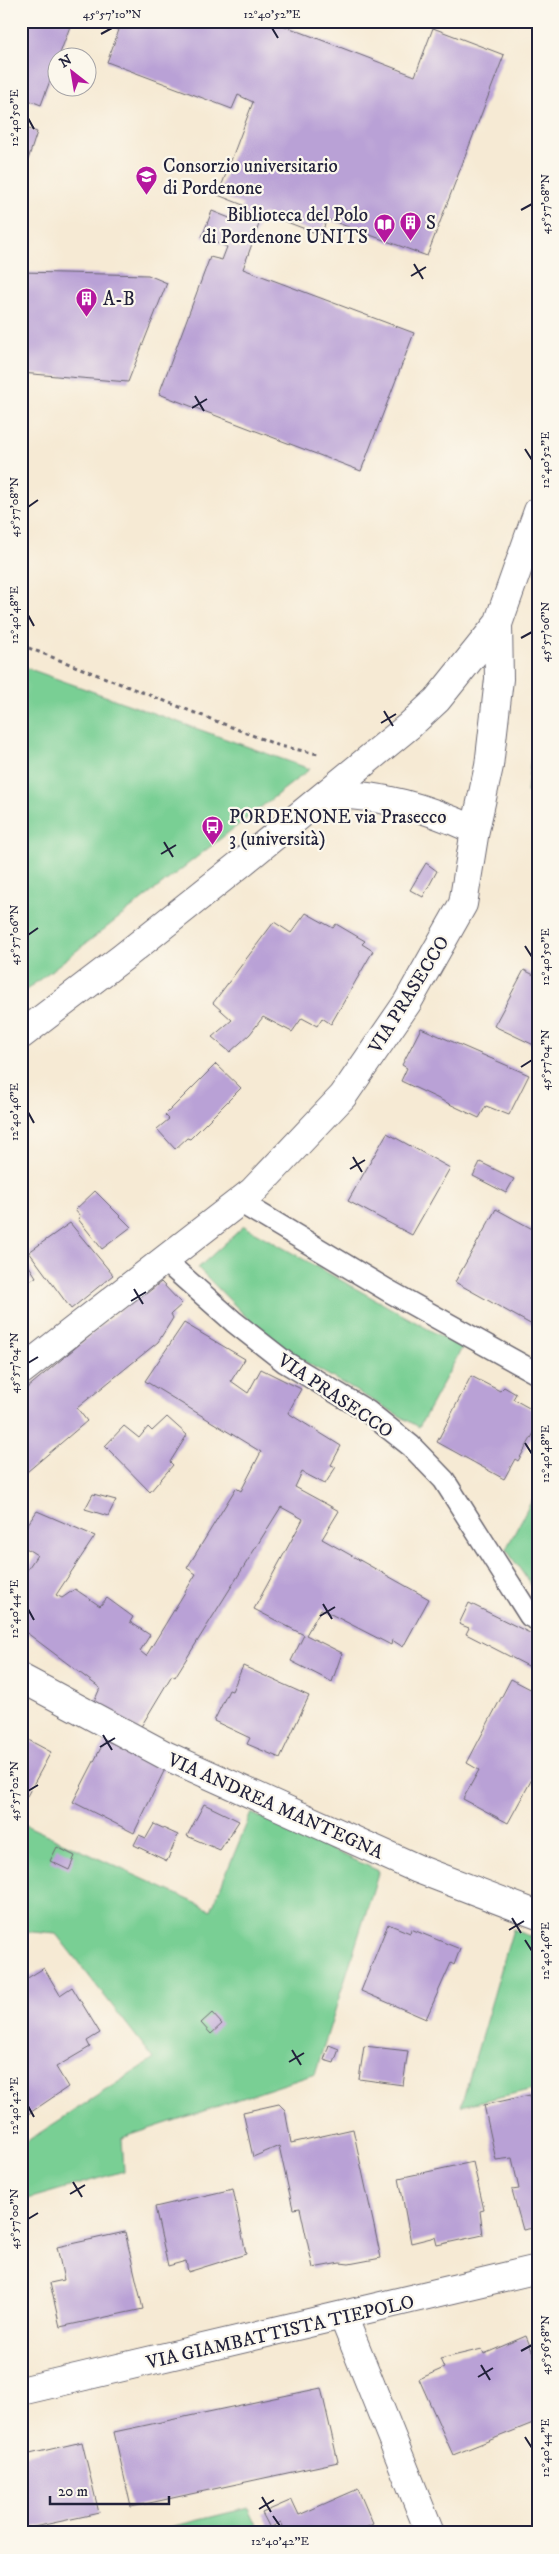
<svg xmlns="http://www.w3.org/2000/svg" width="559" height="2554" viewBox="0 0 559 2554" font-family="'IM FELL DW Pica',serif">
	<style>
		.green { fill: #79cf94; stroke: #4e7868 }
		.building { fill: #b9a1d6 }
		.lines { fill: none; stroke-linecap: round; stroke-linejoin: round }
		.lane-casing { stroke: #6c6871; stroke-width: 24 }
		.street-casing { stroke: #6c6871; stroke-width: 30 }
		.path { stroke: #6c6871; stroke-width: 3; stroke-dasharray: 4 4; stroke-linecap: butt }
		.lane { stroke: #fff; stroke-width: 21 }
		.street { stroke: #fff; stroke-width: 28 }
		.ticks { fill: none; stroke: #22223b; stroke-width: 2 }
		.labels { text-anchor: middle; stroke-width: 4.5; stroke-linejoin: round; paint-order: stroke }
		.poi-label { font-size: 19px; fill: #22223b; stroke: #fbf7ec; text-anchor: start }
		.street-label { font-size: 19px; fill: #22223b; stroke: #fbf7ec }
		.neatline { fill: none; stroke: #22223b; stroke-width: 2 }
		.ticks-label { font-size: 12px; text-anchor: middle; fill: #22223b }
	</style>
	<rect width="100%" height="100%" fill="#fbf7ec"/>
	<filter id="ink" filterUnits="userSpaceOnUse"><feTurbulence type="fractalNoise" baseFrequency=".02" numOctaves="2"/><feDisplacementMap in="SourceGraphic" scale="10" xChannelSelector="R" yChannelSelector="G"/><feConvolveMatrix kernelMatrix="1 2 1 2 8 2 1 2 1" color-interpolation-filters="sRGB"/></filter>
	<filter id="wash" filterUnits="userSpaceOnUse"><feTurbulence type="fractalNoise" baseFrequency=".0096" numOctaves="4" result="noise"/><feDisplacementMap in="SourceGraphic" scale="20" xChannelSelector="R" yChannelSelector="G"/><feGaussianBlur stdDeviation="1.12" result="paint"/><feColorMatrix in="noise" values="0 0 0 0 0 0 0 0 0 0 0 0 0 0 0 0 0 1.4 0 .05"/><feComposite in="paint" operator="in"/></filter>
	<g filter="url(#wash)">
		<rect width="100%" height="100%" fill="#f6ead4"/>
		<path class="green" d="M21,666L310,769L21,994Z
			M538,696V797L527,792Z
			M244,1226L462,1348L419,1427L272,1343L198,1268Z
			M538,1489V1595L506,1549Z
			M251,1813L379,1871L315,2074L122,2138L124,2171L21,2201V2145L154,2059L56,1934L21,1931V1823L211,1910Z
			M513,1929L538,1940V2088L461,2106Z
			M248,2508L260,2533H146Z"/>
		<g id="blocks">
			<path class="building" d="M21,21H72L41,105L21,97Z
				M98,21H272L415,76L433,28L504,55L427,256L327,219L321,235L263,213L243,269L414,333L361,471L159,394L210,257L222,260L227,247L202,237L212,211L237,221L243,205L218,195L253,102L238,95L232,109L107,62L119,30Z
				M21,126L37,132L22,178H21Z
				M21,272L148,275L167,283L128,382L21,373Z
				M426,863L437,871L423,897L410,890Z
				M306,913L333,928L336,924L365,941L362,944L373,951L331,1024L322,1018L317,1026L302,1018L292,1032L263,1017L250,1034L230,1052L212,1037L232,1020L213,1003L274,922L291,933Z
				M524,970L538,977V1047L494,1026Z
				M421,1028L529,1075L509,1115L486,1106L479,1118L401,1081L407,1068L402,1065Z
				M216,1064L241,1088L190,1139L187,1138L175,1149L157,1129L169,1119L165,1115Z
				M387,1133L450,1168L412,1235L348,1201Z
				M480,1162L514,1179L506,1193L473,1176Z
				M95,1191L131,1227L102,1249L78,1219L80,1216L75,1210Z
				M496,1209L538,1232V1319L534,1326L455,1282Z
				M70,1223L113,1275L71,1309L29,1252Z
				M29,1266L36,1277L25,1284L21,1279V1270Z
				M161,1282L182,1304L171,1314L173,1318L158,1342L77,1408L87,1421L21,1477V1393L145,1290L147,1293Z
				M184,1323L245,1359L231,1381L248,1393L261,1369L301,1389L288,1413L341,1446L331,1465L336,1467L325,1484L302,1472L295,1487L339,1511L322,1539L429,1599L403,1647L392,1640L391,1645L321,1609L306,1635L342,1653L332,1682L291,1661L304,1635L254,1609L303,1519L281,1507L175,1677L172,1675L139,1730L93,1704L100,1688L27,1633L21,1639V1588L25,1584L21,1579L37,1555L21,1545V1534L37,1511L95,1536L56,1595L62,1598L75,1589L100,1606L107,1598L133,1617L130,1622L150,1635L140,1651L146,1656L196,1574L187,1568L236,1488L241,1491L261,1452L145,1381Z
				M471,1376L500,1391L504,1387L516,1394L513,1399L538,1413V1426L518,1461L515,1459L504,1479L437,1442Z
				M167,1417L187,1435L170,1462L173,1465L150,1492L105,1446L124,1426L139,1438L148,1427L152,1431Z
				M93,1494L116,1500L108,1516L85,1509Z
				M469,1603L538,1637V1671L466,1634L469,1628L459,1624Z
				M243,1666L309,1696L280,1758L247,1744L250,1738L214,1721L229,1690L232,1691Z
				M511,1679L538,1693V1723L532,1734L538,1737V1768L508,1823L463,1799L479,1770L467,1763Z
				M21,1736L51,1752L21,1807Z
				M105,1740L166,1767L134,1833L73,1802Z
				M204,1804L239,1821L220,1850L187,1836Z
				M154,1824L178,1835L167,1861L134,1845L139,1835L146,1838Z
				M57,1847L75,1856L69,1870L50,1861Z
				M388,1924L410,1933L411,1929L460,1949L454,1965L451,1963L426,2019L361,1991Z
				M44,1968L60,1995L72,1987L100,2033L87,2041L90,2047L56,2067L68,2087L21,2119V2011L24,2009L21,2006V1982Z
				M212,2013L222,2024L211,2034L201,2023Z
				M329,2045L339,2049L334,2063L324,2060Z
				M364,2046L408,2051L403,2085L359,2079Z
				M530,2095L538,2127V2227L523,2230L512,2190L519,2189L512,2158L496,2160L484,2105Z
				M279,2104L285,2110L291,2143L353,2129L381,2258L349,2264L340,2263L313,2268L300,2208L293,2209L279,2146L253,2157L243,2112Z
				M473,2162L484,2210L480,2211L483,2235L437,2245L435,2237L411,2243L399,2178Z
				M233,2189L246,2254L188,2272L186,2261L168,2266L155,2207Z
				M125,2232L143,2309L60,2327L50,2283L64,2280L57,2247Z
				M526,2336L538,2365V2421L453,2455L419,2379L444,2368L440,2359L482,2349L484,2354Z
				M321,2388L338,2462L131,2507L114,2432Z
				M82,2442L99,2513L21,2530V2456Z
				M358,2489L373,2524L363,2529L365,2533H286L281,2522L270,2528L262,2513L292,2500L299,2515Z"/>
		</g>
	</g>
	<g filter="url(#ink)">
		<use href="#blocks" fill-opacity="0" stroke="#6c6871" stroke-width="1"/>
		<g class="lines">
			<defs>
				<path id="lane" d="M240,1202L387,1290L538,1374
					M164,1260L234,1322L285,1362L367,1411L411,1446L444,1480L530,1616L538,1620"/>
				<path id="street" d="M327,794C384,795 424,807 475,830L489,766L499,679L498,624
					M21,1035L122,958L244,861L409,726L437,700L498,624L538,511
					M21,1371L253,1191L343,1096L407,1003L463,904L475,830
					M21,1678L165,1755L418,1869L538,1915
					M343,2316L430,2533
					M21,2391L538,2269"/>
			</defs>
			<use href="#lane" class="lane-casing"/>
			<use href="#street" class="street-casing"/>
			<path class="path" d="M21,645L280,746L318,754"/>
			<use href="#lane" class="lane"/>
			<use href="#street" class="street"/>
		</g>
	</g>
	<path class="ticks" d="M272,28L278,38M101,34L112,28M28,118L34,129M521,210L532,204M414,264L423,279M411,276L426,267M195,396L204,411M192,408L207,399M525,449L532,460M28,507L38,500M28,615L34,626M521,638L532,632M384,711L393,726M381,723L396,714M164,842L173,857M161,854L176,845M28,935L38,928M525,946L532,957M521,1067L532,1060M28,1112L34,1123M353,1157L362,1172M350,1169L365,1160M134,1289L143,1304M131,1301L146,1292M28,1363L38,1357M525,1443L532,1454M323,1604L332,1619M28,1609L34,1620M320,1616L335,1607M103,1735L112,1750M100,1747L115,1738M28,1791L38,1785M512,1918L521,1933M509,1930L524,1921M525,1940L532,1951M292,2050L301,2065M289,2062L304,2053M28,2106L34,2117M73,2182L82,2197M70,2194L85,2185M28,2219L38,2213M521,2351L532,2345M481,2365L490,2380M478,2377L493,2368M525,2437L532,2448M262,2497L271,2512M259,2509L274,2500M273,2516L280,2526"/>
	<defs>
		<symbol id="university-pin" viewBox="-11 -11 22 30"><path d="M0 17L-7.5 6A9.5 9.5 0 1 1 7.5 6Z" fill="#b5179e" stroke="#fbf7ec"/><path d="M0-5L7-2L0 1L-7-2ZM-4 1L0 2.5L4 1V4Q0 6-4 4Z" fill="#fff"/></symbol>
		<symbol id="building-pin" viewBox="-11 -11 22 30"><path d="M0 17L-7.5 6A9.5 9.5 0 1 1 7.5 6Z" fill="#b5179e" stroke="#fbf7ec"/><path d="M-4-6H4V6H1V3H-1V6H-4ZM-2.5-4.3h1.7v1.8h-1.7ZM.8-4.3h1.7v1.8H.8ZM-2.5-1h1.7V.8h-1.7ZM.8-1h1.7V.8H.8Z" fill="#fff"/></symbol>
		<symbol id="library-pin" viewBox="-11 -11 22 30"><path d="M0 17L-7.5 6A9.5 9.5 0 1 1 7.5 6Z" fill="#b5179e" stroke="#fbf7ec"/><path d="M-6-4Q-3-5.5-.7-3.5V5Q-3 3-6 4ZM6-4Q3-5.5 .7-3.5V5Q3 3 6 4Z" fill="#fff"/></symbol>
		<symbol id="bus-pin" viewBox="-11 -11 22 30"><path d="M0 17L-7.5 6A9.5 9.5 0 1 1 7.5 6Z" fill="#b5179e" stroke="#fbf7ec"/><path d="M-5-6H5V4H4V6H2V4H-2V6H-4V4H-5ZM-3.5-4V0h7V-4ZM-3.5 1.2v1.5H-2V1.2ZM2 1.2v1.5H3.5V1.2Z" fill="#fff"/></symbol>
	</defs>
	<g fill-rule="evenodd">
		<use href="#university-pin" x="134" y="164" width="25" height="34"/>
		<use href="#building-pin" x="398" y="210" width="25" height="34"/>
		<use href="#library-pin" x="372" y="212" width="25" height="34"/>
		<use href="#building-pin" x="74" y="286" width="25" height="34"/>
		<use href="#bus-pin" x="200" y="814" width="25" height="34"/>
	</g>
	<g class="labels">
		<g class="poi-label">
			<text x="163" y="172">Consorzio universitario<tspan x="163" dy="22">di Pordenone</tspan></text>
			<text x="368" y="221" text-anchor="end">Biblioteca del Polo<tspan x="368" dy="22">di Pordenone UNITS</tspan></text>
			<text x="426" y="229">S</text>
			<text x="103" y="305">A-B</text>
			<text x="229" y="823">PORDENONE via Prasecco<tspan x="229" dy="22">3 (università)</tspan></text>
		</g>
		<g class="street-label">
			<text transform="translate(408 994) rotate(-58)" y="7">VIA PRASECCO</text>
			<text transform="translate(336 1395) rotate(34)" y="7">VIA PRASECCO</text>
			<text transform="translate(276 1805) rotate(24)" y="7">VIA ANDREA MANTEGNA</text>
			<text transform="translate(280 2331) rotate(-13)" y="7">VIA GIAMBATTISTA TIEPOLO</text>
		</g>
	</g>
	<rect width="559" height="2554" fill="none" stroke="#fbf7ec" stroke-width="55"/>
	<g transform="translate(72 72) rotate(329)"><circle r="24" fill="#fbf7ec" stroke="#a4a2a5"/>
	<path d="M0-4L9 19L0 12L-9 19Z" fill="#b5179e"/>
	<text y="-8" font-size="14" font-weight="bold" text-anchor="middle" fill="#22223b">N</text>
	</g>
	<path d="M50 2496v8h119v-8" fill="none" stroke="#22223b" stroke-width="2.5"/>
	<text x="58" y="2496" font-size="15" fill="#22223b" stroke="#fbf7ec" stroke-width="4" paint-order="stroke">20 m</text>
	<rect x="28" y="28" width="504" height="2498" class="neatline"/>
	<g class="ticks-label">
		<text x="112" y="18">45°57'10"N</text>
		<text x="272" y="18">12°40'52"E</text>
		<text transform="translate(14 118) rotate(-90)" y="4">12°40'50"E</text>
		<text transform="translate(545 204) rotate(-90)" y="4">45°57'08"N</text>
		<text transform="translate(545 460) rotate(-90)" y="4">12°40'52"E</text>
		<text transform="translate(14 507) rotate(-90)" y="4">45°57'08"N</text>
		<text transform="translate(14 615) rotate(-90)" y="4">12°40'48"E</text>
		<text transform="translate(545 632) rotate(-90)" y="4">45°57'06"N</text>
		<text transform="translate(14 935) rotate(-90)" y="4">45°57'06"N</text>
		<text transform="translate(545 957) rotate(-90)" y="4">12°40'50"E</text>
		<text transform="translate(545 1060) rotate(-90)" y="4">45°57'04"N</text>
		<text transform="translate(14 1112) rotate(-90)" y="4">12°40'46"E</text>
		<text transform="translate(14 1363) rotate(-90)" y="4">45°57'04"N</text>
		<text transform="translate(545 1454) rotate(-90)" y="4">12°40'48"E</text>
		<text transform="translate(14 1609) rotate(-90)" y="4">12°40'44"E</text>
		<text transform="translate(14 1791) rotate(-90)" y="4">45°57'02"N</text>
		<text transform="translate(545 1951) rotate(-90)" y="4">12°40'46"E</text>
		<text transform="translate(14 2106) rotate(-90)" y="4">12°40'42"E</text>
		<text transform="translate(14 2219) rotate(-90)" y="4">45°57'00"N</text>
		<text transform="translate(545 2345) rotate(-90)" y="4">45°56'58"N</text>
		<text transform="translate(545 2448) rotate(-90)" y="4">12°40'44"E</text>
		<text x="280" y="2545">12°40'42"E</text>
	</g>
</svg>
